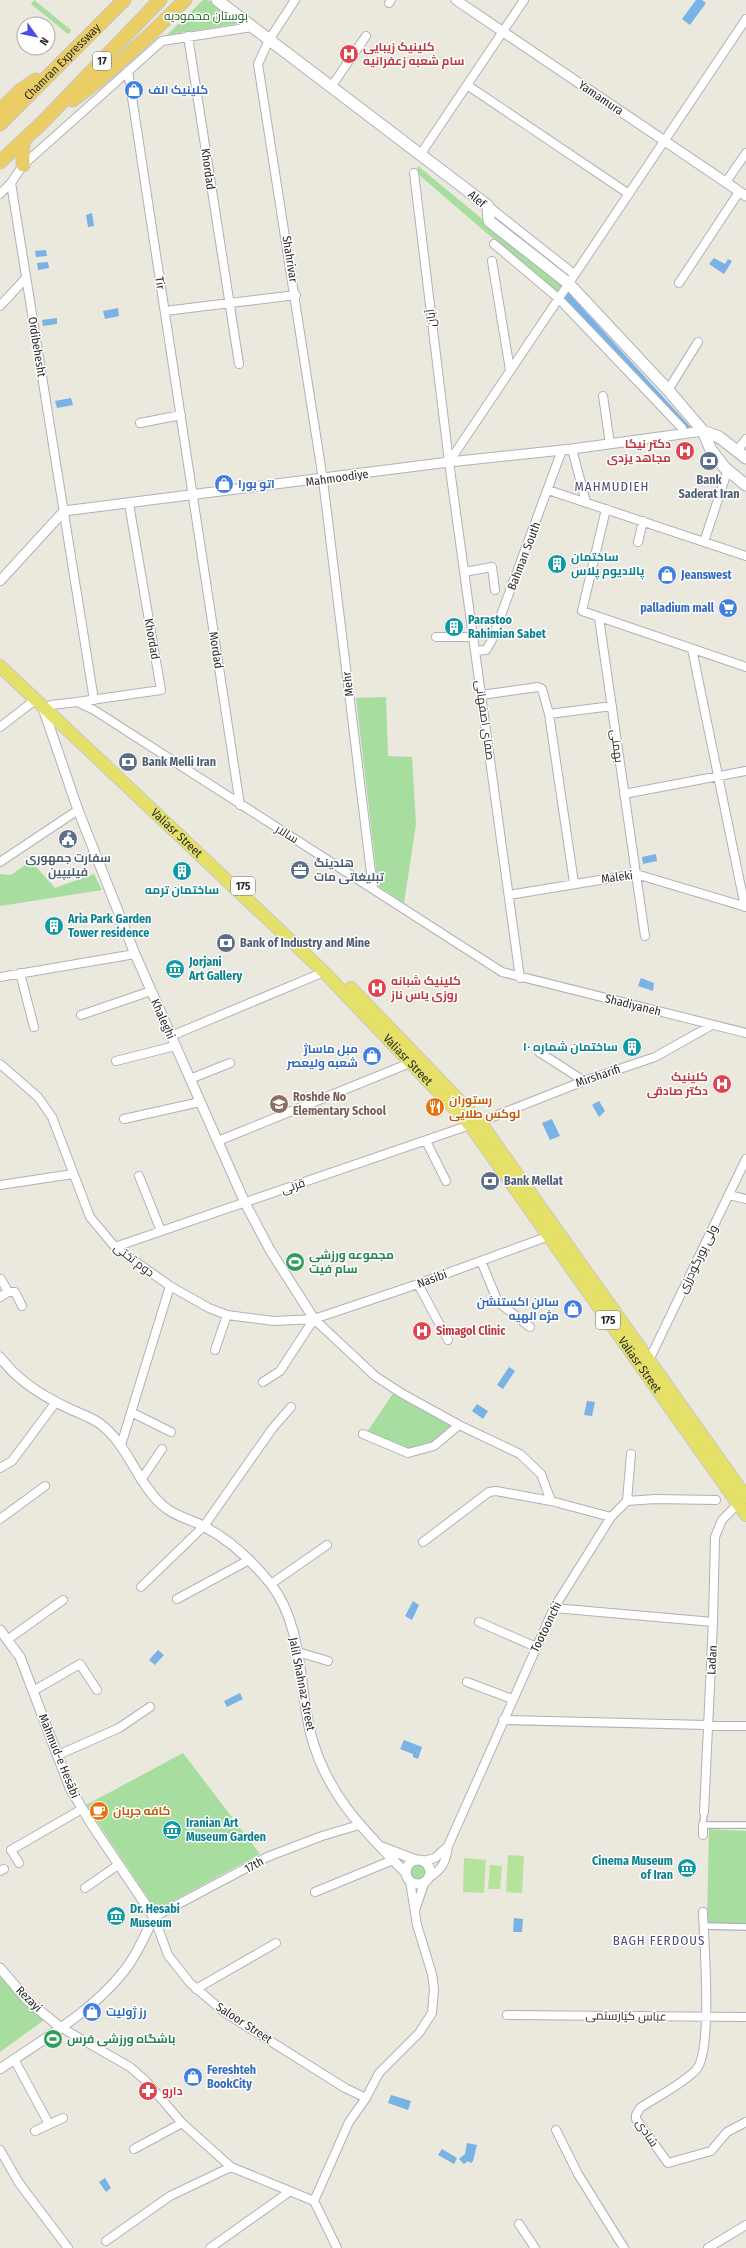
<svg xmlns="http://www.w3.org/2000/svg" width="746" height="2248" viewBox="0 0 746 2248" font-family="'Fira Sans Condensed',Cairo,sans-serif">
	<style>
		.green { fill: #a7dd9e }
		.pitch { fill: #b6e39b }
		.water { fill: #79b2e4 }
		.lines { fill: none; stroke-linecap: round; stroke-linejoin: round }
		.pedestrian-casing { stroke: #b1b0bc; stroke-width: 8 }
		.minor-casing { stroke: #b1b0bc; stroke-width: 10 }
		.tertiary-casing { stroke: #b1b0bc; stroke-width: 11 }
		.secondary-casing { stroke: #b1b0bc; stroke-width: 13 }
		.primary-casing { stroke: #c8c8c8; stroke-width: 14 }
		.trunk-casing { stroke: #c8c8c8; stroke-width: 15 }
		.pedestrian { stroke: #fff; stroke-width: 5.5 }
		.minor { stroke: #fff; stroke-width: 8 }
		.tertiary { stroke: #fff; stroke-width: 9 }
		.secondary { stroke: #fff; stroke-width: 11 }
		.primary { stroke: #e4e068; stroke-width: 12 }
		.trunk { stroke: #eace65; stroke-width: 13 }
		.labels { text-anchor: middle; stroke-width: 3; stroke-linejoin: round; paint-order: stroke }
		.shield { fill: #fff; stroke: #6a6a6a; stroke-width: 1 }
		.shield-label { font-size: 11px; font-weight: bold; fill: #2a2a2a }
		.park-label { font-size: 12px; fill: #216120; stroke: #fff }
		.health-label { font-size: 12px; font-weight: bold; fill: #be3a42; stroke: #fff; text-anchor: start }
		.street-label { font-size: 12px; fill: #2a2a2a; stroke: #fff }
		.shop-label { font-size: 12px; font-weight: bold; fill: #366cbe; stroke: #fff; text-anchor: start }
		.service-label { font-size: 12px; font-weight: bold; fill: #4e5e75; stroke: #fff; text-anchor: start }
		.culture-label { font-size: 12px; font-weight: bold; fill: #0d838f; stroke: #fff; text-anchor: start }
		.education-label { font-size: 12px; font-weight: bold; fill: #785e54; stroke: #fff; text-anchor: start }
		.food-label { font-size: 12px; font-weight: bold; fill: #c56008; stroke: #fff; text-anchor: start }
		.leisure-label { font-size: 12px; font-weight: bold; fill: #27864d; stroke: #fff; text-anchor: start }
		.neighbourhood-label { font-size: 13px; letter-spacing: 1px; fill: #4f4e77; stroke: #fff }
	</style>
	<rect width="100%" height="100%" fill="#ebe8dd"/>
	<path class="green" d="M34,0L71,30L70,33L68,34L31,4Z
		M203,0H208L242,23L167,35Z
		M418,166L562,285L556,293L417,173Z
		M386,697L388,756L412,757L416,824L404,903L378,886L356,698Z
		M31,861L55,888L94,874L102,890L0,906V874L11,875Z
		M394,1392L453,1425L432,1443L407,1450L367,1432Z
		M183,1753L260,1854L156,1910L86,1805Z
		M709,1829L746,1831V1923H707Z
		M409 1872a9 9 0 1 1 18 0a9 9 0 1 1-18 0Z
		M0,1977L44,2020L0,2052Z"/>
	<path class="pitch" d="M508,1855L524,1856L522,1893L506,1892Z
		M464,1858L486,1860L484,1893L463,1892Z
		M490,1865L502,1866L500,1889H488Z"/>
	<path class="water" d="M696,0H702L706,3L690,25L682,19Z
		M92,213L94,226L88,227L86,215Z
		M46,250L47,256L36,257L35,251Z
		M714,258L725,264L728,259L732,261L724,274L709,264Z
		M48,262L49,268L38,270L37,263Z
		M566,290L694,431L689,432L561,298Z
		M118,308L119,316L105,319L103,311Z
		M57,318V324L43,326L42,320Z
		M71,398L73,405L57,408L55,401Z
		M656,854L657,861L643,864L642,857Z
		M641,978L654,983L653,991L638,986Z
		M599,1101L605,1111L599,1117L592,1105Z
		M552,1119L560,1136L550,1140L542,1123Z
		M509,1367L515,1371L503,1389L497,1385Z
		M587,1401L595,1402L592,1416L584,1415Z
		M477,1404L488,1411L483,1419L472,1411Z
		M413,1601L419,1605L412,1620L405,1616Z
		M158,1650L164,1655L155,1665L149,1660Z
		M240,1693L243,1699L227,1707L224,1701Z
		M404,1740L422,1747L418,1759L413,1757V1754L400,1749Z
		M514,1918L523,1919L522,1932H513Z
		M391,2095L411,2101L408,2110L388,2103Z
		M467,2143L477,2145L473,2161L471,2163L468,2161L464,2164L459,2159L465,2154Z
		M442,2149L457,2158L454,2164L438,2155Z
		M105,2178L111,2188L106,2192L99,2182Z"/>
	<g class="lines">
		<defs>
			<path id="pedestrian" d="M704,1812L703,1825H746
				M704,1926L746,1927"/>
			<path id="minor" d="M295,0L269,40L258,64L323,480L373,889
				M389,3L391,0
				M188,36L239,364
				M128,71L240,805
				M467,85L629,194
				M331,87L366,36
				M420,155L524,0
				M414,173L449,462L520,978
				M726,182L746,153
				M11,183L94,700
				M0,194L11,183L23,165L162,41L252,27
				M488,206L574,274
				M494,244L558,298L682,428
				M492,261L510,370
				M679,283L739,192
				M0,306L26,278
				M165,311L296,295
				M668,390L698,342
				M603,396L610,444
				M140,423L181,415
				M572,449L586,502
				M737,451L746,439
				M449,462L746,19
				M548,490L746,556
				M606,509L582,611L746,667
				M638,542L643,521
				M704,542L728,469
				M464,572L492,567L495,590
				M599,618L645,936
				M436,637H473
				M692,649L745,907
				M475,651L486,650L491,642L562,450
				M481,695L538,687L542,689L549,714L574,883
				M77,702L161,690L129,504
				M51,705L77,702L94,710L502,972L746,1033
				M549,714L612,706
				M0,727L35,700
				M624,794L746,771
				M0,862L78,810
				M509,895L636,874L746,907
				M20,973L34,1027
				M0,977L135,954
				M81,1015L151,991
				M171,1036L324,972
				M539,1052L584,1081
				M116,1061L175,1046
				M0,1064L38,1097L52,1117L90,1217L115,1247L170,1286L209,1308L227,1315L274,1321L314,1319L418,1284L549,1236
				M190,1079L230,1063
				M124,1119L200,1102
				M480,1122L584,1081L655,1057L712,1025
				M218,1141L410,1063
				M426,1141L446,1181
				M139,1176L161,1231
				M0,1185L73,1174
				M729,1195L746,1199
				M115,1247L470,1125
				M481,1261L498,1302L530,1327
				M1,1279L8,1292H15L22,1306
				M418,1284L448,1340
				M0,1297L8,1292
				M314,1319L375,1376L401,1393L459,1425L520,1454L541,1474L551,1501
				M215,1350L227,1315
				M649,1360L746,1159
				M263,1382L280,1371L314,1319
				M131,1412L171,1432
				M363,1434L408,1453L434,1446L459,1425
				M121,1445L170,1286
				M0,1468L12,1461L56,1402
				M141,1480L162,1449
				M627,1501L631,1454
				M0,1519L45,1486
				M423,1542L489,1492L496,1491L551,1501L611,1517
				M271,1584L327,1545
				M141,1587L204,1526L272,1429L291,1407
				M177,1599L249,1560
				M554,1608L713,1622
				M479,1622L536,1647
				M7,1640L63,1600
				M298,1652L328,1661
				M467,1682L512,1699
				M33,1691L80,1664L97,1690
				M503,1720L746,1726
				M58,1755L119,1728L150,1707
				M704,1812L713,1622L715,1537L722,1520L738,1504
				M359,1825L322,1836L267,1857L154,1917L168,1955L190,1983L224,2012L345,2088L366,2098
				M703,1835V1825
				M423,1861L435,1858L448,1846
				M19,1863L11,1850L82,1809
				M0,1871L4,1869
				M428,1878C442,1870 446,1862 448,1846L554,1608L611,1517L627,1501L655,1499L716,1500
				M85,1888L118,1865
				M315,1892L393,1860
				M415,1910L425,1881
				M703,1912C704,1941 713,2052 696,2070C681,2085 658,2096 640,2108L636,2115V2119L668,2163L711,2151L727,2132L746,2122
				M196,1989L276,1943
				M507,2015L746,2017
				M60,2027L130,2067L146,2081L182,2123L231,2167L314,2201L337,2248
				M14,2059L49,2124
				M556,2130L578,2174L624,2248
				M35,2131L63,2118
				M134,2149L182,2123
				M0,2150L19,2183L68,2248
				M314,2201L349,2122L366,2098L379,2073L419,2033L432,2013L434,1989L432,1974L417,1925L410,1881
				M519,2224L535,2248
				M106,2241L170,2196L231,2167
				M210,2248L289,2192
				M708,2248L746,2225"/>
			<path id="tertiary" d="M456,0L746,196
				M0,581L64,511L449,462L572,449L703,431
				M43,708L78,810L135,954L245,1203L270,1250L314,1319
				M0,1357C17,1380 42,1396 68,1408C78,1413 91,1417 99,1423C128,1444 136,1481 162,1505C175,1517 191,1519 205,1527C230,1540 252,1561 270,1583C304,1626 298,1685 311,1735C327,1795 364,1831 406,1873
				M0,1630L20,1657L70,1788L92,1825L154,1917C145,1935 137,1955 124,1971C91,2013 43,2039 0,2069
				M382,1847L416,1860
				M406 1872a12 12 0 1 1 24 0a12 12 0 1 1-24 0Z
				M0,1968L28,2001L60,2027"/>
			<path id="secondary" d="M217,0L488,206L489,221L568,283L668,390L703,431L711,450L725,468L746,485
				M703,431L719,437L746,458"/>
			<g id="primary">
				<path id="s1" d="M0,666L324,972L470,1125L746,1515"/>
				<path d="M351,988L480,1122L746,1497"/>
			</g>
			<g id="trunk">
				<path d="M73,100C114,70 149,36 185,0"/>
				<path d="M0,110L21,90L36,80"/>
				<path id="s2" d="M0,124L124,0"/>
				<path d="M23,141V165"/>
				<path d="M0,162L43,122L160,0"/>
			</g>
		</defs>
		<use href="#pedestrian" class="pedestrian-casing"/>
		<use href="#minor" class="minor-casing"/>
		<use href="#tertiary" class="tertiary-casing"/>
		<use href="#secondary" class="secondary-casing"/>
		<use href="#primary" class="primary-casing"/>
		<use href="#trunk" class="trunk-casing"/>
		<use href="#pedestrian" class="pedestrian"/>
		<use href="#minor" class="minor"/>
		<use href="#tertiary" class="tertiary"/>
		<use href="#secondary" class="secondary"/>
		<use href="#primary" class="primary"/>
		<use href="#trunk" class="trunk"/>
	</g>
	<defs>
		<symbol id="hospital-disc" viewBox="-11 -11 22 22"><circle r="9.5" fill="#e0444e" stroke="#fff"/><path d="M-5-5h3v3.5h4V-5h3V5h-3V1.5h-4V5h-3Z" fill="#fff"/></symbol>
		<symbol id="shop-disc" viewBox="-11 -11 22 22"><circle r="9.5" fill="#3f7fe0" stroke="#fff"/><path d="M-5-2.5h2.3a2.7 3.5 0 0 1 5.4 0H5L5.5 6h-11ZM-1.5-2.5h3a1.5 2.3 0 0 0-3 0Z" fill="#fff"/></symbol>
		<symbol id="bank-disc" viewBox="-11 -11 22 22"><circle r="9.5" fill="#5c6f8a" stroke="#fff"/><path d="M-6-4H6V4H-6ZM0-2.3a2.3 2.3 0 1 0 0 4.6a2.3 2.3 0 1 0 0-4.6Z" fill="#fff"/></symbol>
		<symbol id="building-disc" viewBox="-11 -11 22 22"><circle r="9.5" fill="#0f9aa8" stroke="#fff"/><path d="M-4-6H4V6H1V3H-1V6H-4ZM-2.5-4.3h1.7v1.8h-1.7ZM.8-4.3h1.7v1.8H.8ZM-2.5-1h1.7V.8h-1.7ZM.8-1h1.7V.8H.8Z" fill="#fff"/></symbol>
		<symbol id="supermarket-disc" viewBox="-11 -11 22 22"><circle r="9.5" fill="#3f7fe0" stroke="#fff"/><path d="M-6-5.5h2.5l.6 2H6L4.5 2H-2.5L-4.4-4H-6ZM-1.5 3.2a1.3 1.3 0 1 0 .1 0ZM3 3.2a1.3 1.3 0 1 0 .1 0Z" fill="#fff"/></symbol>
		<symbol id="civic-disc" viewBox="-11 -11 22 22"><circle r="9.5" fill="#5c6f8a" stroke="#fff"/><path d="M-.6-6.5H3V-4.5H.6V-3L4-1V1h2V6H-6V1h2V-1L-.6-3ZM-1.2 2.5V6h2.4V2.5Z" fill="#fff"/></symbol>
		<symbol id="office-disc" viewBox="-11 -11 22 22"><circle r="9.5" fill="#5c6f8a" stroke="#fff"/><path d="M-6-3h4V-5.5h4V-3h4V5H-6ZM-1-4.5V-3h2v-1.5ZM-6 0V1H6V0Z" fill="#fff"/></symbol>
		<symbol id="museum-disc" viewBox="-11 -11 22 22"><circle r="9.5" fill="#0f9aa8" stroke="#fff"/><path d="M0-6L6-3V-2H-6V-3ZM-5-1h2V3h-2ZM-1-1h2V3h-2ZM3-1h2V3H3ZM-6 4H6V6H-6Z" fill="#fff"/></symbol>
		<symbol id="school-disc" viewBox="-11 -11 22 22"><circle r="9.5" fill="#8d6e63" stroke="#fff"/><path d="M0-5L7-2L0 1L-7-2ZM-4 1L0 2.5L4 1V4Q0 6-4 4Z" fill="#fff"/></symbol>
		<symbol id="restaurant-disc" viewBox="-11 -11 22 22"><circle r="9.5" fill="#e8710a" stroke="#fff"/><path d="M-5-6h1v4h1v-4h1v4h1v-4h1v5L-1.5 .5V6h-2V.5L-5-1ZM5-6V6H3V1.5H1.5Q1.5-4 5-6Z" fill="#fff"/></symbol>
		<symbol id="stadium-disc" viewBox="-11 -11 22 22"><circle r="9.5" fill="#2e9e5b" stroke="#fff"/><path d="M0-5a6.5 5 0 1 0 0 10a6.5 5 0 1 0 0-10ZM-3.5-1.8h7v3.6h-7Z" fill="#fff"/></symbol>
		<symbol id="cafe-disc" viewBox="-11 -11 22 22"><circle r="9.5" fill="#e8710a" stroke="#fff"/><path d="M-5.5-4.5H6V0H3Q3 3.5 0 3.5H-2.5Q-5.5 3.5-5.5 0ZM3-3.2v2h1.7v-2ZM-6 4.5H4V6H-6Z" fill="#fff"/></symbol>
		<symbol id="pharmacy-disc" viewBox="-11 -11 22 22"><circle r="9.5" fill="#e0444e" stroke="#fff"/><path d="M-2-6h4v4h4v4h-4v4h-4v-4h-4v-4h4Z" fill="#fff"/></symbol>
	</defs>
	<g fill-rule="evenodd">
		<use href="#hospital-disc" x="338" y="43" width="22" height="22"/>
		<use href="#shop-disc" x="123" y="79" width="22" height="22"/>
		<use href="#hospital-disc" x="674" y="440" width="22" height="22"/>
		<use href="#bank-disc" x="698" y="450" width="22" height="22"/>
		<use href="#shop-disc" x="213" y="473" width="22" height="22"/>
		<use href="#building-disc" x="546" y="553" width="22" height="22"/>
		<use href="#shop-disc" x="656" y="564" width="22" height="22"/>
		<use href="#supermarket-disc" x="717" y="597" width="22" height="22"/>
		<use href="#building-disc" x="443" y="616" width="22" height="22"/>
		<use href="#bank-disc" x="117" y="751" width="22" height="22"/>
		<use href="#civic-disc" x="57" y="828" width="22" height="22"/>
		<use href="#office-disc" x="289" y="859" width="22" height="22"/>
		<use href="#building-disc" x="171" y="860" width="22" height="22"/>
		<use href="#building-disc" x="43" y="915" width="22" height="22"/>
		<use href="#bank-disc" x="215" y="932" width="22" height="22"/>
		<use href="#museum-disc" x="164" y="958" width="22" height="22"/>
		<use href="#hospital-disc" x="366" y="977" width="22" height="22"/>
		<use href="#building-disc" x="621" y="1036" width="22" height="22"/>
		<use href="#shop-disc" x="361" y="1045" width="22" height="22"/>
		<use href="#hospital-disc" x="711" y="1073" width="22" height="22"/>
		<use href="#school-disc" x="268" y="1093" width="22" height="22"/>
		<use href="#restaurant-disc" x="424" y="1096" width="22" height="22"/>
		<use href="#bank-disc" x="479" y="1170" width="22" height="22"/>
		<use href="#stadium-disc" x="284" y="1251" width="22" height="22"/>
		<use href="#shop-disc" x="562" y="1298" width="22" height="22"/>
		<use href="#hospital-disc" x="411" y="1320" width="22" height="22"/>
		<use href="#cafe-disc" x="88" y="1800" width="22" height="22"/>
		<use href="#museum-disc" x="161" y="1819" width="22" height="22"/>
		<use href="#museum-disc" x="676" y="1857" width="22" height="22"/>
		<use href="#museum-disc" x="105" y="1905" width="22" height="22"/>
		<use href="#shop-disc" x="81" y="2001" width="22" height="22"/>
		<use href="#stadium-disc" x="42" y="2028" width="22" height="22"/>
		<use href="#shop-disc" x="182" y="2066" width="22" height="22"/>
		<use href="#pharmacy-disc" x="137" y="2080" width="22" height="22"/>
	</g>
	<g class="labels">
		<g class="shield">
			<rect x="93" y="52" width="18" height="18" rx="3"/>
			<rect x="231" y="877" width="24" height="18" rx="3"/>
			<rect x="596" y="1311" width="24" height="18" rx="3"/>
		</g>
		<g class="shield-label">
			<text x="102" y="65">17</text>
			<text x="243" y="890">175</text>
			<text x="608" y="1324">175</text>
		</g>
		<g class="park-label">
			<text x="206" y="20">بوستان محمودیه</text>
		</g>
		<g class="health-label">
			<text x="363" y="51">کلینیک زیبایی<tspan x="363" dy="14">سام شعبه زعفرانیه</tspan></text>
			<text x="671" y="448" text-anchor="end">دکتر نیکا<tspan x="671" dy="14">مجاهد یزدی</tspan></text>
			<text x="391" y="985">کلینیک شبانه<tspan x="391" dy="14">روزی یاس ناز</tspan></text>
			<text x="708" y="1081" text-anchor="end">کلینیک<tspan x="708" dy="14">دکتر صادقی</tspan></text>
			<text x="436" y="1335">Simagol Clinic</text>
			<text x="162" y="2095">دارو</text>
		</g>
		<g class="street-label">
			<text dy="4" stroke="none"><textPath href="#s2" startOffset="88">Chamran Expressway</textPath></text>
			<text transform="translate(601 98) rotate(34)" y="4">Yamamura</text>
			<text transform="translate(208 169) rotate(82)" y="4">Khordad</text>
			<text transform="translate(477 199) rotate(41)" y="4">Alef</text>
			<text transform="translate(290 259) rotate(81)" y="4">Shahrivar</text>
			<text transform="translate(160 283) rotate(81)" y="4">Tir</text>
			<text transform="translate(431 318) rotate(-97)" y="4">آبان</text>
			<text transform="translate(37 347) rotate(81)" y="4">Ordibehesht</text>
			<text transform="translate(337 478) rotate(-8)" y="4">Mahmoodiye</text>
			<text transform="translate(524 556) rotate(-69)" y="4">Bahman South</text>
			<text transform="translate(152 639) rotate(80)" y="4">Khordad</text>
			<text transform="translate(216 650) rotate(81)" y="4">Mordad</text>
			<text transform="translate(348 684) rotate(-97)" y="4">Mehr</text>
			<text transform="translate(485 720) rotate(82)" y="4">صفای اصفهانی</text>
			<text transform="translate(617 746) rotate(82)" y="4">بهمنی</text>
			<text dy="4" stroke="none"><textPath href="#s1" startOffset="243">Valiasr Street</textPath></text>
			<text transform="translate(287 834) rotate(32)" y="4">سالار</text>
			<text transform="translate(617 877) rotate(-7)" y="4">Maleki</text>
			<text transform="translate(633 1005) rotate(14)" y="4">Shadiyaneh</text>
			<text transform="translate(163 1019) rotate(66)" y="4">Khaleghi</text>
			<text dy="4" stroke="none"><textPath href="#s1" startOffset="567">Valiasr Street</textPath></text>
			<text transform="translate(598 1076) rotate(-19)" y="4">Mirsharifi</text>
			<text transform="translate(293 1186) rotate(-19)" y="4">قرنی</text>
			<text transform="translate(698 1259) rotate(-64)" y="4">ولی پورگودرزی</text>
			<text transform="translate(134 1260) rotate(37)" y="4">دوم تختی</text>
			<text transform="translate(432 1279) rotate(-20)" y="4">Nasibi</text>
			<text dy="4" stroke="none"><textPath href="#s1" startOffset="951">Valiasr Street</textPath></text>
			<text transform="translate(546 1627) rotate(-64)" y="4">Tootoonchi</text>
			<text transform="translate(712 1660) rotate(-87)" y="4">Ladan</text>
			<text transform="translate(302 1684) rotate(79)" y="4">Jalil Shahnaz Street</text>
			<text transform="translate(59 1756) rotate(68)" y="4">Mahmud-e Hesābi</text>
			<text transform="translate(254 1865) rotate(-29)" y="4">17th</text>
			<text transform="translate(29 1999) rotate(45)" y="4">Rezayi</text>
			<text transform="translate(626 2016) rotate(1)" y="4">عباس کیارستمی</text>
			<text transform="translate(244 2023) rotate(33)" y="4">Saloor Street</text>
			<text transform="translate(647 2133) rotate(57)" y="4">شادی</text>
		</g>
		<g class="shop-label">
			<text x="148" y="94">کلینیک الف</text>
			<text x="238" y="488">اتو بورا</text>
			<text x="681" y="579">Jeanswest</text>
			<text x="714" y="612" text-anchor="end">palladium mall</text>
			<text x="358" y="1053" text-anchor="end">مبل ماساژ<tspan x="358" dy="14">شعبه ولیعصر</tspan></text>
			<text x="559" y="1306" text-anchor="end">سالن اکستنشن<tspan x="559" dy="14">مژه الهیه</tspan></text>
			<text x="106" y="2016">رز ژولیت</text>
			<text x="207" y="2074">Fereshteh<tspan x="207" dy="14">BookCity</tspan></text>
		</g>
		<g class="service-label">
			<text x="709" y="484" text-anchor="middle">Bank<tspan x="709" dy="14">Saderat Iran</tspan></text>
			<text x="142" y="766">Bank Melli Iran</text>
			<text x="68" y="862" text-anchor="middle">سفارت جمهوری<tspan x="68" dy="14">فیلیپین</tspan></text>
			<text x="314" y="867">هلدینگ<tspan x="314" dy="14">تبلیغاتی مات</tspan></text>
			<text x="240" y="947">Bank of Industry and Mine</text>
			<text x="504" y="1185">Bank Mellat</text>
		</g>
		<g class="culture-label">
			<text x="571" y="561">ساختمان<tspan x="571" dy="14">پالادیوم پلاس</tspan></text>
			<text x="468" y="624">Parastoo<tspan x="468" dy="14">Rahimian Sabet</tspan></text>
			<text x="182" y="894" text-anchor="middle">ساختمان ترمه</text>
			<text x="68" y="923">Aria Park Garden<tspan x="68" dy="14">Tower residence</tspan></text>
			<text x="189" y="966">Jorjani<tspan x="189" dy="14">Art Gallery</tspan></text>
			<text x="618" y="1051" text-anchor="end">ساختمان شماره ۱۰</text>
			<text x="186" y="1827">Iranian Art<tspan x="186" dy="14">Museum Garden</tspan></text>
			<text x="673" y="1865" text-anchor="end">Cinema Museum<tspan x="673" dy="14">of Iran</tspan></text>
			<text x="130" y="1913">Dr. Hesabi<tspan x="130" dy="14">Museum</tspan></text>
		</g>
		<g class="education-label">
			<text x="293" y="1101">Roshde No<tspan x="293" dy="14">Elementary School</tspan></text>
		</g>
		<g class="food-label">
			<text x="449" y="1104">رستوران<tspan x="449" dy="14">لوکس طلایی</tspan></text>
			<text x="113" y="1815">کافه جریان</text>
		</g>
		<g class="leisure-label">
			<text x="309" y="1259">مجموعه ورزشی<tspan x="309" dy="14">سام فیت</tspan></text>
			<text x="67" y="2043">باشگاه ورزشی فرس</text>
		</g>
		<g class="neighbourhood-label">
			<text x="612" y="491">MAHMUDIEH</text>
			<text x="659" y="1945">BAGH FERDOUS</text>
		</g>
	</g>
	<g transform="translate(36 36) rotate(123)"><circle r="19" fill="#ffffff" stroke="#aaaaaa"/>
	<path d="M0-3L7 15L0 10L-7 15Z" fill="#4d4bea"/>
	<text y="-6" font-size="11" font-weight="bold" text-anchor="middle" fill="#2a2a2a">N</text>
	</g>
</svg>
